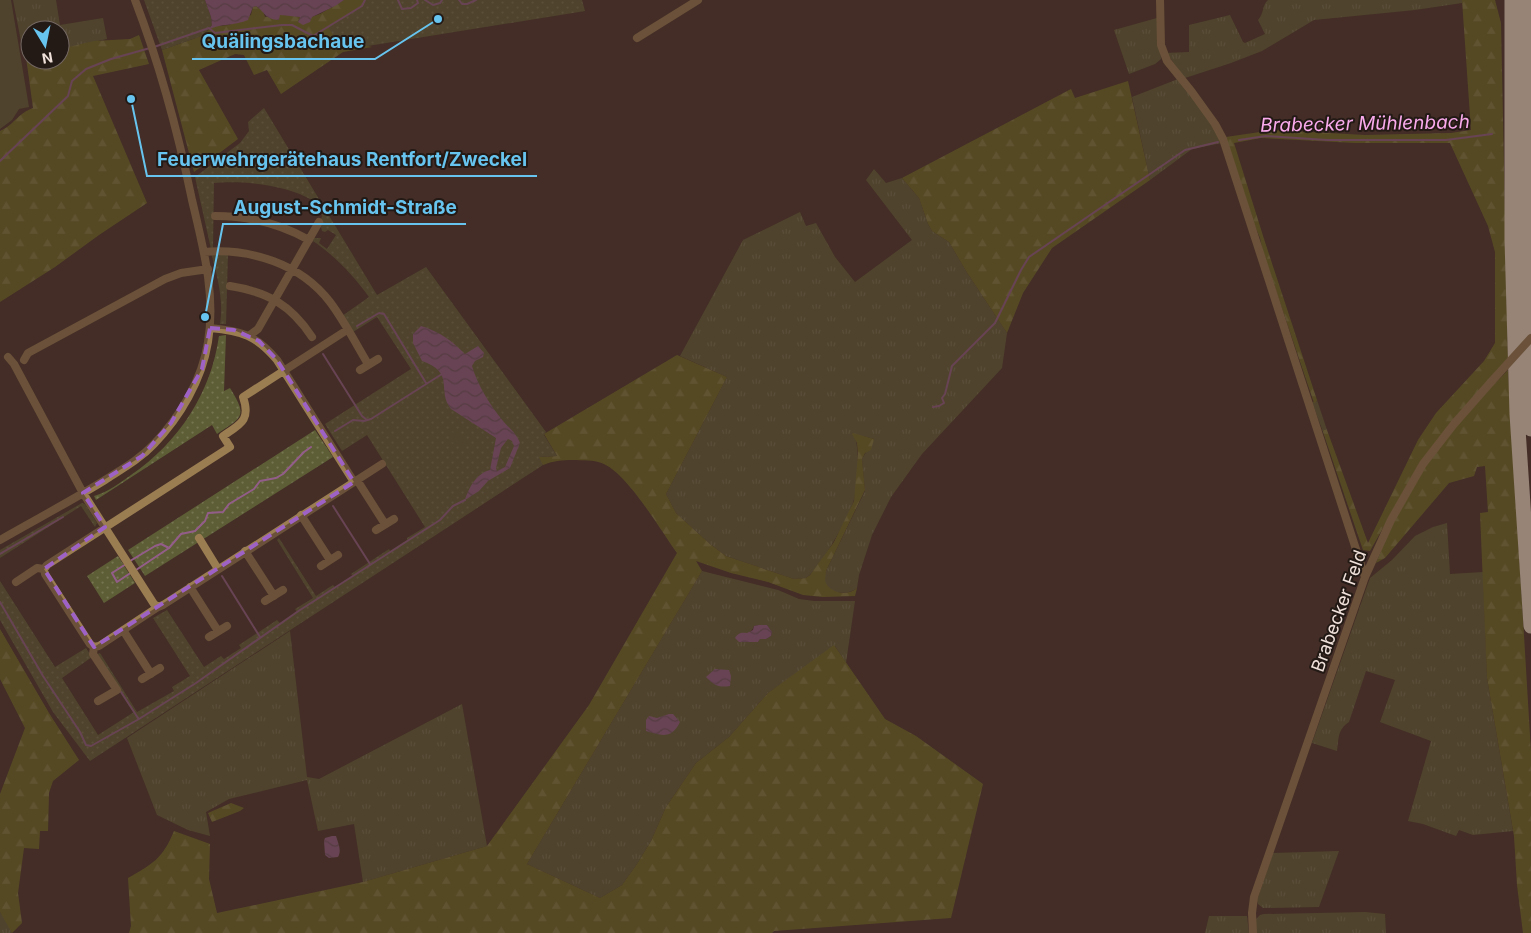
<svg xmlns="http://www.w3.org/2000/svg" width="1531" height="933" viewBox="0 0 1531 933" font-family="Inter,sans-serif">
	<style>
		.grass { fill: url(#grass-tufts); fill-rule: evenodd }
		.forest { fill: url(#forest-firs) }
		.park { fill: url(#park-dots) }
		.pitch { fill: #5d5e35 }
		.water { fill: url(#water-waves); fill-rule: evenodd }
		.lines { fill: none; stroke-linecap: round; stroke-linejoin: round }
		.stream { stroke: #935d8a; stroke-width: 2 }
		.minor { stroke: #9b7d52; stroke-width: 8 }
		.motorway { stroke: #fcedd9; stroke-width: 15 }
		.minor-bridge { stroke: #9b7d52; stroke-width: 8 }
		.marked { fill: none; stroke: #9e62c7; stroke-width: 4; stroke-dasharray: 10 6; stroke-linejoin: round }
		.labels { text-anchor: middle; stroke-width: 4; stroke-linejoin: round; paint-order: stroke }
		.street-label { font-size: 18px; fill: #f0e1db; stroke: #231915 }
		.water-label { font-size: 19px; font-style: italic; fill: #f9aaec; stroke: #231915 }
		.leader { fill: none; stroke: #67c4ef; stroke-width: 2 }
		.callout-dot { fill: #67c4ef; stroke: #231915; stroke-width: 2 }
		.callout-label { font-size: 19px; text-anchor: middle; font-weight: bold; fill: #67c4ef; stroke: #231915; stroke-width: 4; stroke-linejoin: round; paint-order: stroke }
	</style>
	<defs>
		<pattern id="grass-tufts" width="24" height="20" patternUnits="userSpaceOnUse" patternTransform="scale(1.25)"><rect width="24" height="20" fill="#5d5e35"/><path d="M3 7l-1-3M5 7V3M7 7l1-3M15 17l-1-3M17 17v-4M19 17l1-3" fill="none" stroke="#757552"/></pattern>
		<pattern id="forest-firs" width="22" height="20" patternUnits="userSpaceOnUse" patternTransform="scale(1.25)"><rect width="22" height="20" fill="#6c6c22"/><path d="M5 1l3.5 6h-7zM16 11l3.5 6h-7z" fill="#818142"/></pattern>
		<pattern id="park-dots" width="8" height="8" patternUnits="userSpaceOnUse" patternTransform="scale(1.25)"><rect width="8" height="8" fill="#5d5e35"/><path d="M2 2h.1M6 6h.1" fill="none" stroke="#757552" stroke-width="1.8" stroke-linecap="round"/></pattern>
		<pattern id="water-waves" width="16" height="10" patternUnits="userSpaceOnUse" patternTransform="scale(1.25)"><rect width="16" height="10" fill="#935d8a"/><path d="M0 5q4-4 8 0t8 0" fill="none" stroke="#6e5066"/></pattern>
	</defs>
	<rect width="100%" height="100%" fill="#442e26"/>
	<path class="grass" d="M13,0H56L60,25L103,18L107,39L60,49V30H30V56L24,57Z
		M1268,0H1462V3L1415,10L1314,20L1262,51L1231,63L1185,78L1166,53L1189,52V25L1230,15L1243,42L1245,43L1265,34L1258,20C1264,14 1262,5 1268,0Z
		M1157,18L1161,59L1155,64L1129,74L1114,30Z
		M1178,79L1206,114L1222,143L1192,149L1150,180L1132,97Z
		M874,169L886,183L902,178L919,198L928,224L932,231L949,242L966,271L1007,333L1002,368L922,454L891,497L872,535L859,575L857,588C849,595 829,595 825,583C824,579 825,575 826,571L865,491L862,459L874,439L863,436L855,437C860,455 858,481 854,499C850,516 820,568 806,578L794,579L726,556L710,544L676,513L666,494L727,377L680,356L743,240L800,212L806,226L816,223L835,257L855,282L912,240L866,180Z
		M1317,400L1327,430H1323V432L1312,402H1316Z
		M1447,523L1450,574L1483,572L1487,678L1513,831L1473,835L1459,830L1456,836L1423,824L1408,821L1431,741L1380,722L1395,680L1366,671L1349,722C1337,730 1339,739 1337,751L1312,743L1370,578L1392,560L1415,536L1433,527Z
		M702,571L778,590L799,599L814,601H855L846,663L835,646L768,693L729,737L696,763L666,807L651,841L637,864L622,885L600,898L527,864ZM759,625H767L772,632L771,636L766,639H760L758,642H740C744,637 752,632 754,626Z
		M290,631L307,777L319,779L462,704L487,846L363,882L354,824L318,831L307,780L229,799L206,812L210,836L188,830L157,815L127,738Z
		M1339,851L1319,907L1263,908L1258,904L1257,900L1273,853Z
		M0,912L6,920L12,933H0Z
		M1365,912L1385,914L1386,933H1255V920L1260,915L1264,914Z
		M1209,916H1247L1249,933H1205Z"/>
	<path class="forest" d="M344,0H374L364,45L372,47L343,52L281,94L267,70L254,75L244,55L235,54L199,70L238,139L194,172L162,50L204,35C214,23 216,27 229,25C236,23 244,18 251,15L253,7L256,6L263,11L265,17L284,14L300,17L298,22L320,14Z
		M1462,0H1495L1501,23L1508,360L1404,491L1370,551L1363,550L1323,432V430H1327L1368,543L1418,440L1436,413L1484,361L1495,343V252L1488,226L1450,143H1355L1261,138L1234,143L1264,239L1317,400L1316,402L1314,403L1263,252L1260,238L1250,214L1226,139V137L1273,130L1365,135L1451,133L1471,130Z
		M139,35L149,64L93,76L147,203L99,235L55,267L0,302V131C14,125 17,114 33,108L26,57L30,56V60H60V49L94,41L130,39Z
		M1128,81L1150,180L1052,248L1023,293L1007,333L966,271L949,242L932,231L928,224L919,198L902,178L1071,89L1075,98Z
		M677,355L727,377L666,494L676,513L710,544L726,556L794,579L806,578L810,575L834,542L854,501L858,454L857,443L852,434L853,433L874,439L871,450L865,453L862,459L865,490L826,571L825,581C829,593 847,597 857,588L855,596L823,597L803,595L768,582L731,573L696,561L702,571L527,864L600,898L622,885L637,864L651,841L666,807L696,763L729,737L768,693L834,645L885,719L916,736L983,784L951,918L774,931L772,933H129L131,926L128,878C153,864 163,858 174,831L210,844L209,879L217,913L363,882L487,846L589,705L677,553C659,528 629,476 604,464C594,459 583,461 573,460C562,460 552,461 543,465L538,457L557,456L544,434Z
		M1508,370L1531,752V933H1523L1517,885L1514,836L1487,678L1480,513L1488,512L1485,466L1477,467L1474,476L1449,483L1385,558L1376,563C1382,549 1387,533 1393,520C1422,463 1463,415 1508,370Z
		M0,629L49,713L79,760L53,781L49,793L48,831H40L39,849L24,848L18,893L22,923L12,933L0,912V794L25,728L0,679Z
		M231,803L244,808L240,811L212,822L208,813Z"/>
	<path class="park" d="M144,0H205L211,17L212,25L204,35L162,50Z
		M365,0H582L585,11L343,50L328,27L363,5Z
		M264,108L377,295L426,267L546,432L544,435L557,456L539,457L543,465L90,761L53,712L0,620V581L55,667L86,648L92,657L62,678L98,735L134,712L97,654L100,653L137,712L174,691L172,687L190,676L153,618L167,610L204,667L221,656L224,659L241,648L239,645L277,620L280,623L297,612L295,609L313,598L277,540L279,538L316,596L333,585L336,588L353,576L351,574L389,549L390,551L407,540V538L425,527L367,435L342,451L325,424L411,369L377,317L353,332L342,316L369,297C353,275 335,256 313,241L314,238H321L319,243L327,249L336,235L328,230L325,232L322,231L321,227L323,221L321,219L322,216C320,211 317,203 312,200C287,185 242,180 214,183L213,249H211L195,177L240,143L249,131L248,122Z
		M211,253H228L226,324H220C224,300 217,275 211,253Z
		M226,335L224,391L230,388C247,416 244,416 217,434L212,425L96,500L94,496C108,492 120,483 131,475C179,442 211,393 219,336Z
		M315,430L333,457L145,576L128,550Z
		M82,503L85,504L97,523L95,527L81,506L0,558V550Z
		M118,556L135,583L104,603L87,576Z"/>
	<path class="pitch" d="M0,0H11L29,107L19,109L12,120L0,129Z
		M451,432L467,435L465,445L450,442Z"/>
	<path class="water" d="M205,0H344L335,6L312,17L310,22L303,25L298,22L300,17L280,15L279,20C264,19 267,14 256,6L253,7L248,20C235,26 221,23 208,30L212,25L211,17Z
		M421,326C440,332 451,340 465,354L478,346L484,353L483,357L475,361L472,366C478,386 490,405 503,421C510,429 516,433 520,443L510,468L488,481L479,491L465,500C469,487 477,473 490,470L496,438L451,409C436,390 456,373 422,361L413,343V334ZM508,439L512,441L514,446L505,467L497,471L496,468L501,448Z
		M759,625H767L772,632L771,636L766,639H760L758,642H739L735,638C738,633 741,632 747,633L753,630L754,626Z
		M715,669L729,670L731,676L730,686C719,688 713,685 706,677Z
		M669,714H673L680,722C672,739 662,736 646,731V720L649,716L657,718Z
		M332,836H336C338,843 342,850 338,857L329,858L325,855L324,841L325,838Z"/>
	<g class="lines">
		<path class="stream" d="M398,0L402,9L411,8L418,3L417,0
			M425,0L433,5L440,3L442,0
			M459,0L462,4H467L476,0
			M154,47L209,28L215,33L282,25H292L313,36L362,6L365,0
			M1239,140L1266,136L1327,140H1446L1492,134
			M0,161L68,96L72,81L86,69L111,59L150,48
			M357,326L379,313L384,314L426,383
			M323,354L362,416L367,420
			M933,407L939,406L944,403L942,398L945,394L952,366L995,323L1021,270L1029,257L1185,150L1218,142
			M335,431L353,420L364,421L371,419L442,374
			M333,506L370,564
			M0,554L63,517
			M130,561L155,546L161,544L169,548L181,534L195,531L205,521L208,513L223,512L229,504L254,489L260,481L276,478L283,474L304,452L311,447
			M126,564L112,573L117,582L132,572
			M136,570L169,548
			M222,576L260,637
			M0,602L43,676L80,732L86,745L91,746L139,719L196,683L297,612L440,520L453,506L465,500
			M119,689L138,718"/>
		<path class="minor" d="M1160,0L1161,45L1167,61L1192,92L1215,124L1223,139L1365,577
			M637,38L698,0
			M215,216C249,216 279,223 309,240
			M204,252C251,248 301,264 330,302C345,322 356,344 368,364
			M230,286C268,292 291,305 312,337
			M210,328C242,331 256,335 277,360L354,482
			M250,335L258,329L319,222
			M8,357L14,364L83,493L154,604L158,607L163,605L382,464
			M24,360L28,353L165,279L181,273L208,269
			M360,370L378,359
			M357,480L385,524
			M301,515L330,560
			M376,530L394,519
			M199,538L218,569
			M0,540C35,520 71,501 105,480C122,469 140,459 154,444C180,417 202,380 208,342C216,294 203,247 192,200C178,132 160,65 135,0
			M245,551L274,596
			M321,566L338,555
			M16,582L37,568L44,569
			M190,587L218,631
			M265,601L283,590
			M158,607L99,646L94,647L90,644L45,574L44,569L47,565L230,447L223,436C241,424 251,420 243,397L347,330
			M123,630L151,674
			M209,637L227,626
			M94,647L93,654L117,690L98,701
			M142,679L160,668
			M1253,933L1252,913L1254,897L1365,577L1391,520L1423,464L1454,424L1491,382"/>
		<path class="motorway" d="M1512,0V239L1517,414L1531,626
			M1527,0L1526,226L1531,429"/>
		<path class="minor-bridge" d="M1491,382L1531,338"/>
	</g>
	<path d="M0 0H1531V933H0ZM210,328L234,330L259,341L277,360L354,482L94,647L44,569L105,527L83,493L142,456L171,423L202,369Z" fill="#442e26" fill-opacity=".55" fill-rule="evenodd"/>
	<path class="marked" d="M210,328L234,330L259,341L277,360L354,482L94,647L44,569L105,527L83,493L142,456L171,423L202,369Z"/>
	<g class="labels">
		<g class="street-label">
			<text transform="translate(1339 611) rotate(-70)" y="6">Brabecker Feld</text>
		</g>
		<g class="water-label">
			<text transform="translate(1365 123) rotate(-1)" y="7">Brabecker Mühlenbach</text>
		</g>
	</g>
	<path class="leader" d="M438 19L375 59H192M131 99L147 176H537M205 317L223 224H466"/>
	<g class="callout-dot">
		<circle cx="438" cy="19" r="5"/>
		<circle cx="131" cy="99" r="5"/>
		<circle cx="205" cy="317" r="5"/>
	</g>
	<g class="callout-label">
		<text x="283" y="48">Quälingsbachaue</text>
		<text x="342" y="166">Feuerwehrgerätehaus Rentfort/Zweckel</text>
		<text x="345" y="214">August-Schmidt-Straße</text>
	</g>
	<g transform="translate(45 45) rotate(170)"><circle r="24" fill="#231915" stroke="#756964"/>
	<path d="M0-4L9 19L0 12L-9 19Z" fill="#67c4ef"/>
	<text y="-8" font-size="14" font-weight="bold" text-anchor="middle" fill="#f0e1db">N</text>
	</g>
</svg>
